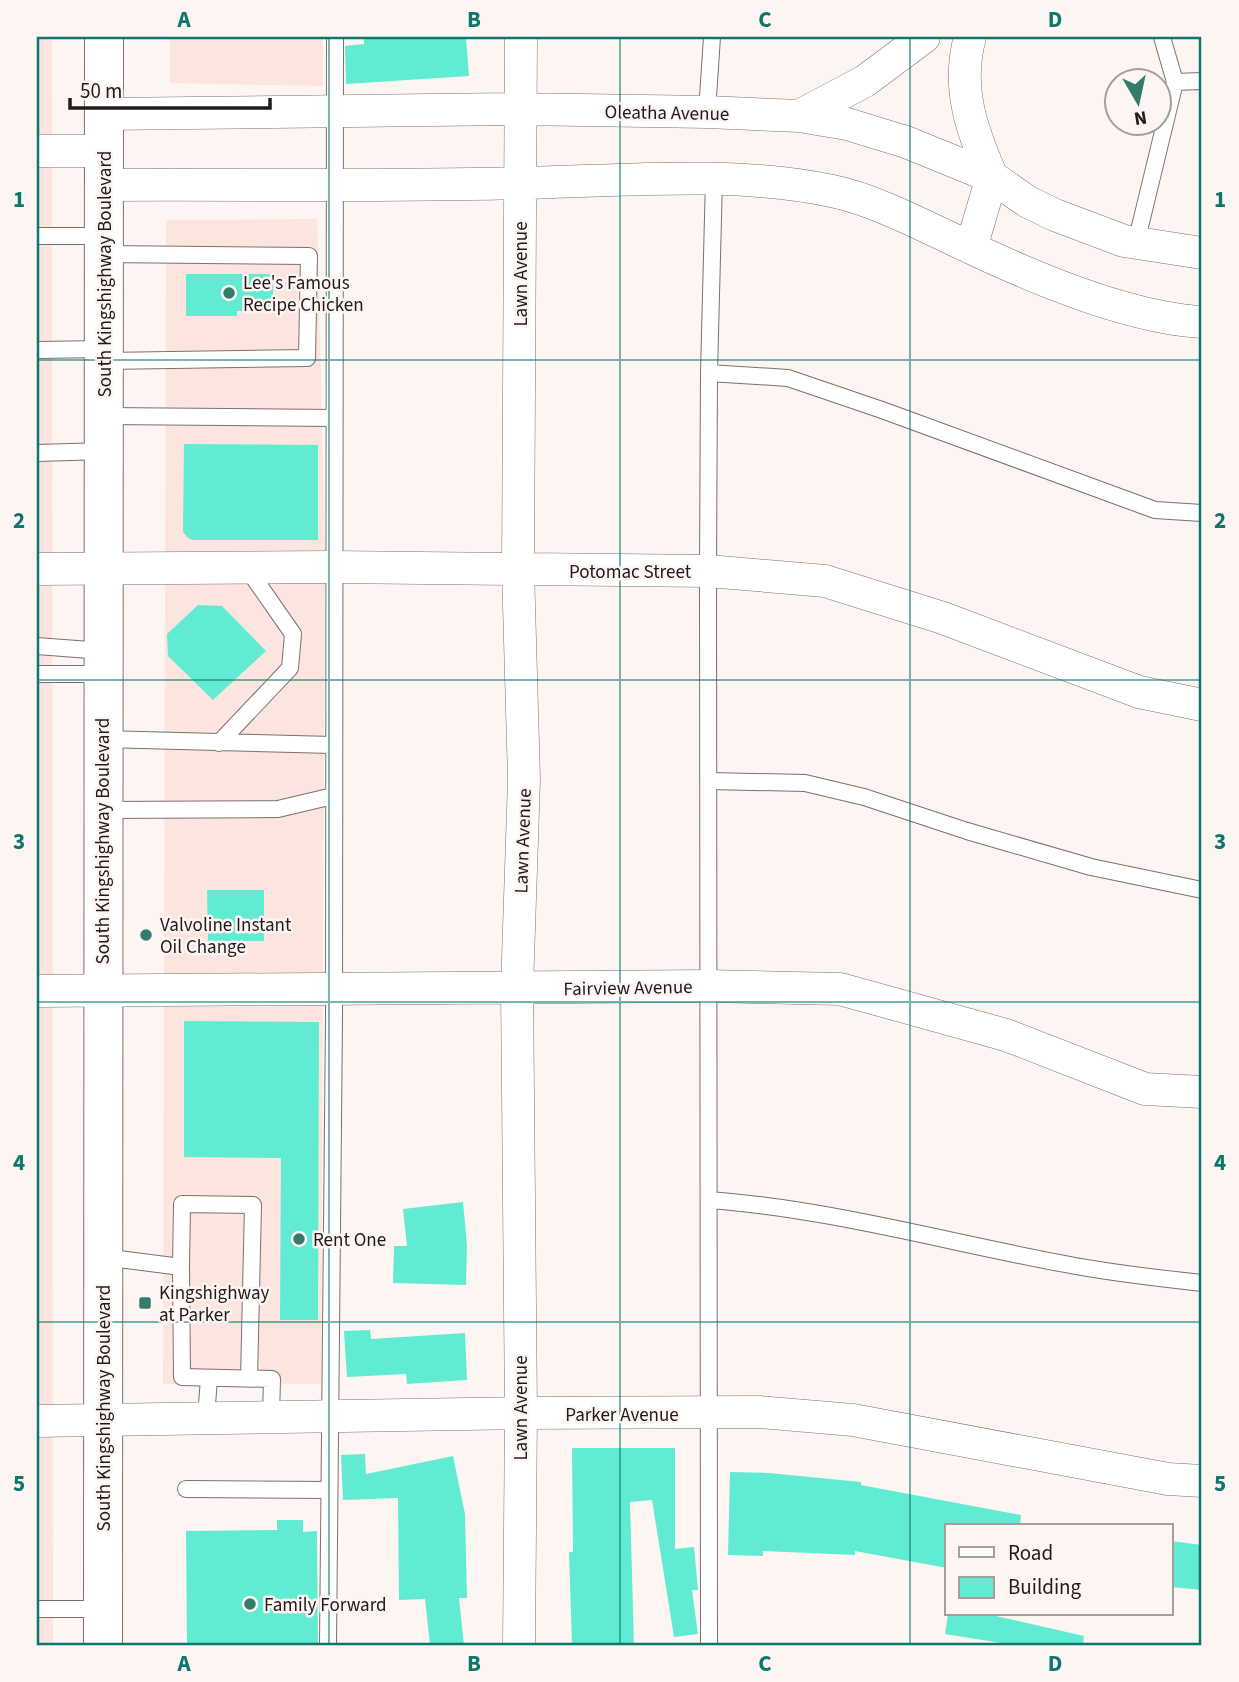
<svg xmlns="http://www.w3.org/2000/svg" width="1239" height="1682" viewBox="0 0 1239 1682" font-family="'Source Sans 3',sans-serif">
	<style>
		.built { fill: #fbe5de }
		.building { fill: #62ebd3 }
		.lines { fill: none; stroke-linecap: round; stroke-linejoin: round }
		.lane-casing { stroke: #7d706d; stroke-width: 18 }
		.street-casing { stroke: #7d706d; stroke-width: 33 }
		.primary-casing { stroke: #7d706d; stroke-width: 40 }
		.lane { stroke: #fff; stroke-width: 16 }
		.street { stroke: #fff; stroke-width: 32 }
		.primary { stroke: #fff; stroke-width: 38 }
		.grid { fill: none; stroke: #0f766e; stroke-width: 2; stroke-opacity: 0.55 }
		.poi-dot { fill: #367a6d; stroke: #fdf5f2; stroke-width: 2.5 }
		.labels { text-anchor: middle; stroke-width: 5; stroke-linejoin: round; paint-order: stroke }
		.street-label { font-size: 19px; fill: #201b1a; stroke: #fdf5f2 }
		.poi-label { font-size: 19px; fill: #201b1a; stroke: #fdf5f2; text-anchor: start }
		.neatline { fill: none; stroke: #0f766e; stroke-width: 2.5 }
		.grid-label { font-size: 23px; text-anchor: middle; font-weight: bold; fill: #0f766e }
	</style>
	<rect width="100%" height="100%" fill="#fdf5f2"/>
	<path class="built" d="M37,37H52L53,1645H37Z
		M170,37H323V86L170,83Z
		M317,219L325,545L321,1384H163L166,220Z"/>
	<path class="building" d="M386,37H466L469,76L346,84L345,46L364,44V38Z
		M186,274H273V311H237V316H186Z
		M184,444L318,445V540H192L187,537L183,532Z
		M198,605L222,606L266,651L213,700L168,656L167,634Z
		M207,890H264V941H208Z
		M184,1021L319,1022L318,1320H280L281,1158L184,1157Z
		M463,1202L467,1245L466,1285L393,1283L394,1246H407L403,1209Z
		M370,1330L371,1339L465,1333L467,1380L407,1384L406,1374L347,1377L344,1331Z
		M572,1448H675V1549L694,1547L698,1590H692L698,1634L674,1637L652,1500L630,1502L634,1645H572L569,1552H573Z
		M365,1454L366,1474L453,1456L465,1514L467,1598H459L464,1645H430L425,1599L399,1600L398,1498L343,1500L341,1455Z
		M730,1472L769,1473L861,1482V1485L1021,1515L1020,1526H947V1568L855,1551V1555L763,1551V1556L728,1555Z
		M277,1520H303V1532L317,1531L318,1645H187L186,1531L277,1530Z
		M1171,1541L1202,1545V1590L1171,1587Z
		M948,1614H987L1084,1636L1083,1645H1014L945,1634Z"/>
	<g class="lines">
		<defs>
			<path id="lane" d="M1175,82L1202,81
				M707,112L712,37
				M37,236H104
				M1136,243L1175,82L1162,37
				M104,254L309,256L307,358L104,361
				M37,350L104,349
				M709,373L788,378L882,410L1155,510L1202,513
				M104,416L334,418
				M37,453L104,451
				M37,646L103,651
				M37,674H103
				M103,739L333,745
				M219,743L290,668L293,634L247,568
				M709,781L805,783L864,797L967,831L1091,867L1202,890
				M103,810L278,809L333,796
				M709,1200C830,1209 946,1242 1065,1264C1110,1273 1156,1278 1202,1283
				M103,1257L181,1267L182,1204L253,1205L249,1379
				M181,1267L182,1377L272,1379L271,1417
				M206,1418L209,1378
				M186,1489L328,1490
				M37,1609H102
				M328,1645L334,1017L335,37
				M709,1645L708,571L709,373L714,179"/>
			<path id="street" d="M970,37C956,88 972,131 992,177L971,248
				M104,114L520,109L707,112L799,116L847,124L906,142L992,177L1028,202L1055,215L1124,241L1202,253
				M799,116L865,81L924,37
				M37,151H104
				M104,185C243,184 383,187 522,183C624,181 731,170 832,191C876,200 926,227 967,246C1034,278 1129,318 1202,322
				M37,569L333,567L708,571L825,581L943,618L1139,692L1202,705
				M37,991L707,986L840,989L1006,1035L1145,1089L1202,1092
				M37,1421L521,1413L759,1412L853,1420L1168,1479L1202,1481
				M519,1645L521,1413L517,988L524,779L518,570L521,37"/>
			<path id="primary" d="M103,1645L104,37"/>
		</defs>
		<use href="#lane" class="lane-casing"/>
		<use href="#street" class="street-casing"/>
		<use href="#primary" class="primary-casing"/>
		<use href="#lane" class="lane"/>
		<use href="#street" class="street"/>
		<use href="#primary" class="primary"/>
	</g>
	<path class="grid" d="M329,37V1645M620,37V1645M910,37V1645M37,360H1202M37,680H1202M37,1002H1202M37,1322H1202"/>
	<g class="poi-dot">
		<circle cx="229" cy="293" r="7"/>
		<circle cx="146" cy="935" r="7"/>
		<circle cx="299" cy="1239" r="7"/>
		<rect x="138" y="1296" width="14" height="14" rx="3.5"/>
		<circle cx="250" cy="1604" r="7"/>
	</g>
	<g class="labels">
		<g class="street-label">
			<text transform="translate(667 112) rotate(1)" y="7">Oleatha Avenue</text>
			<text transform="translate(104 274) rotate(-90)" y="7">South Kingshighway Boulevard</text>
			<text transform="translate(520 274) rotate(-90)" y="7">Lawn Avenue</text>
			<text x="630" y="578">Potomac Street</text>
			<text transform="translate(102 841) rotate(-90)" y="7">South Kingshighway Boulevard</text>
			<text transform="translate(522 841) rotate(-88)" y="7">Lawn Avenue</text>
			<text transform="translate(628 987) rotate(-1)" y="7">Fairview Avenue</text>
			<text transform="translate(103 1408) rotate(-90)" y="7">South Kingshighway Boulevard</text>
			<text transform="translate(520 1408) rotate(-90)" y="7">Lawn Avenue</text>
			<text x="622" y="1421">Parker Avenue</text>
		</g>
		<g class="poi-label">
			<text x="243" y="289">Lee's Famous<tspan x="243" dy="22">Recipe Chicken</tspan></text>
			<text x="160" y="931">Valvoline Instant<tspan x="160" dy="22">Oil Change</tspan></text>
			<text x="313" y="1246">Rent One</text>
			<text x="159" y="1299">Kingshighway<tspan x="159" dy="22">at Parker</tspan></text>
			<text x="264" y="1611">Family Forward</text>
		</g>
	</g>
	<rect width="1239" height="1682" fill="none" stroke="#fdf5f2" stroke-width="77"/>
	<rect x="945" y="1524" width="228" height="91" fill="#fdf5f2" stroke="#a59e9c" stroke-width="2"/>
	<rect x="959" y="1547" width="35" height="10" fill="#ffffff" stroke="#a59e9c" stroke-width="2"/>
	<text x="1008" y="1560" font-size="21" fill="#201b1a">Road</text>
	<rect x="959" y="1577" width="35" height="21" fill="#62ebd3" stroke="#a59e9c" stroke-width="2"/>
	<text x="1008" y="1594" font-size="21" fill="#201b1a">Building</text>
	<g transform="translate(1138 102) rotate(171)"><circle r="33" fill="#fdf5f2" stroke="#a59e9c" stroke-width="2"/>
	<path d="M0-5L12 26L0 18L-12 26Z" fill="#367a6d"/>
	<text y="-10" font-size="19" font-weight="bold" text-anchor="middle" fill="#201b1a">N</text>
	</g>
	<path d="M70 98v10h200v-10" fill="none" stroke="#201b1a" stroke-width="3.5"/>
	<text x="80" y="98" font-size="21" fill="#201b1a" stroke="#fdf5f2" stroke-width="5" paint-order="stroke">50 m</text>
	<rect x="38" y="38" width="1162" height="1606" class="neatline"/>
	<g class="grid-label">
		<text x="184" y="27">A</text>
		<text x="474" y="27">B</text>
		<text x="765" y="27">C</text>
		<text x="1055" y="27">D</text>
		<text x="19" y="207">1</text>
		<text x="1220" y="207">1</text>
		<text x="19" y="528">2</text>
		<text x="1220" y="528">2</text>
		<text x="19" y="849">3</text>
		<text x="1220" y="849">3</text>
		<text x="19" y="1170">4</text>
		<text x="1220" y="1170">4</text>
		<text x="19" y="1491">5</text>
		<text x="1220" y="1491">5</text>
		<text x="184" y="1671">A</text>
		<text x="474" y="1671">B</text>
		<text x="765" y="1671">C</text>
		<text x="1055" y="1671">D</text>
	</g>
</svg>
